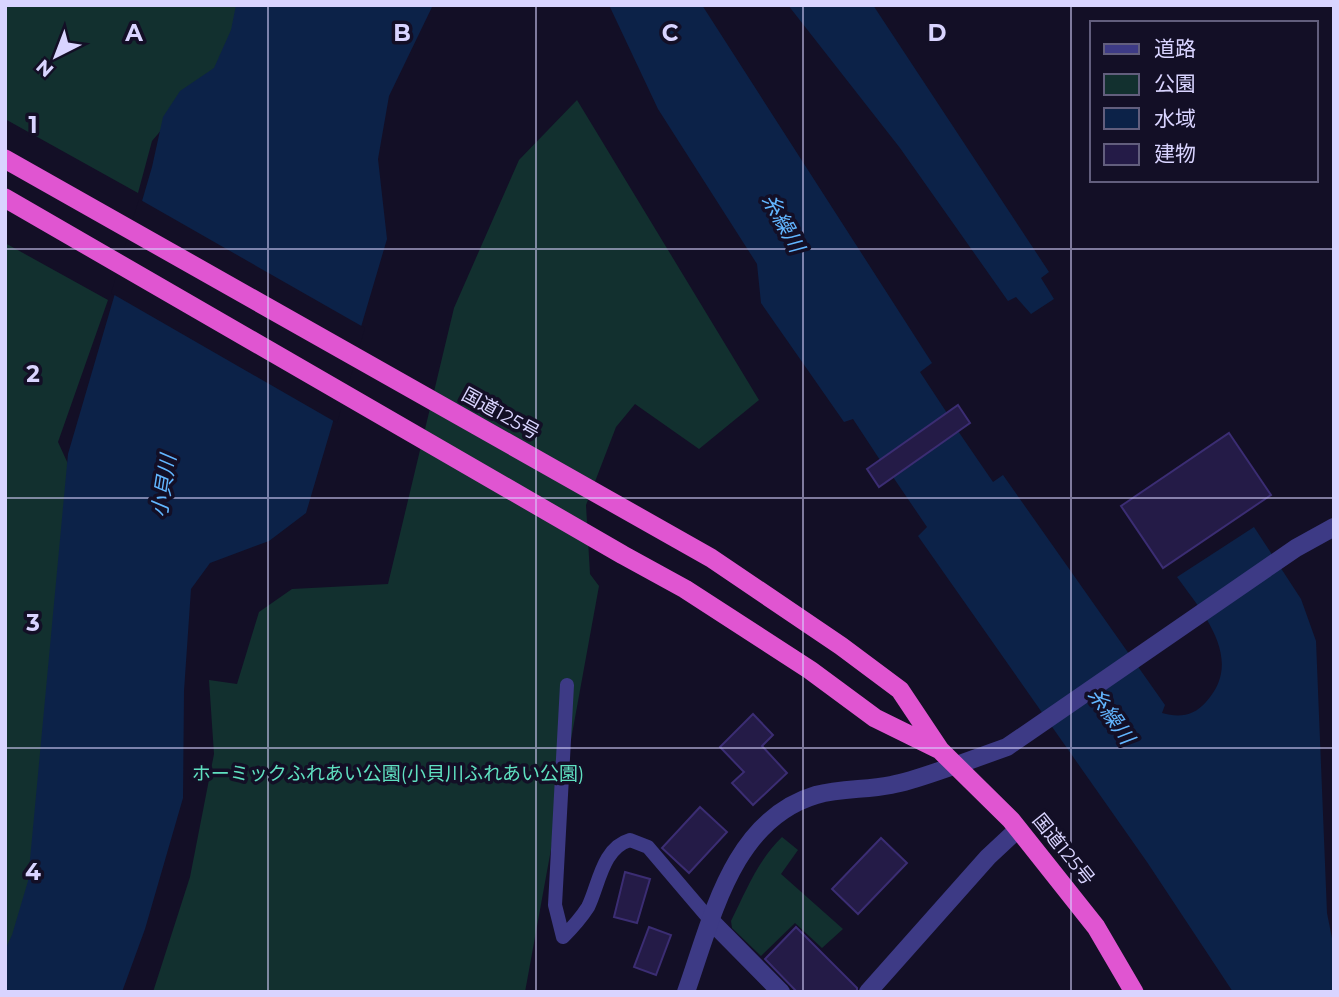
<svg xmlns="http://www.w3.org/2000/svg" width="1339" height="997" viewBox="0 0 1339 997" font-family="Montserrat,'Noto Sans JP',sans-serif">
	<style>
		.green { fill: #12302f }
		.water { fill: #0c2248 }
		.pier { fill: #130f26 }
		.building { fill: #241b47; stroke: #3b2d73; stroke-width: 2 }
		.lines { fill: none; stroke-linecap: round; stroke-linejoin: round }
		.service { stroke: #3d3a85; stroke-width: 14 }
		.minor { stroke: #3d3a85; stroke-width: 18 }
		.tertiary { stroke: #3d3a85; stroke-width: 18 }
		.trunk { stroke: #e055d1; stroke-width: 19 }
		.grid { fill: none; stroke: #d9d4ff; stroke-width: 2; stroke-opacity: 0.55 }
		.labels { text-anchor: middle; stroke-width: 7; stroke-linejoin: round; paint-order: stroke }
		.street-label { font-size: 19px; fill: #d9d4ff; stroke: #130f26 }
		.park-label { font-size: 19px; fill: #5fe0c0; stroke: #130f26 }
		.water-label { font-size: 21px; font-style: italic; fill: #62b6ff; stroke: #130f26 }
		.grid-label { font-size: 23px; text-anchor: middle; font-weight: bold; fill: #d9d4ff; stroke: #130f26; stroke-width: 7; stroke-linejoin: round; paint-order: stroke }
	</style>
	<rect width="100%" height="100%" fill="#130f26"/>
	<path class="green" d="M5,5H246L229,60L174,115L152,141L138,193L5,119Z
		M577,100L759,400L699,449L635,404L616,427L586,505L590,574L599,586L525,992H153L190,877L214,754L209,680L237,684L259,612L292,589L388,584L454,308L519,160Z
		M5,243L108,300L58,442L74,477L34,888L5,969Z
		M782,837L798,850L781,874L843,929L822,948L795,923L761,956L732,928L731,921C746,891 758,860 782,837Z"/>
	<path class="water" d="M236,5H433L389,96L378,159L387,239L306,513L269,541L210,563L191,589L184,691L183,798L145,929L122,992H5V950L12,935L28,881L68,454L152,167L163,117L180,91L214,68L231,30Z
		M609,5H702L932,363L920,372L947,413L880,460L853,419L844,422L761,303L757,264L658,109Z
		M788,5H873L1049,272L1041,278L1054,299L1031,314L1016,297L1008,301L900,148Z
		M958,431L993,482L1003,475L1165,705L1162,713C1179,718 1194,716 1206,702C1245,660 1203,613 1177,577L1254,527L1301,599L1316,641L1327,913L1334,948V992H1233L1147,862L918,536L927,527L893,477Z"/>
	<path class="pier" d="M139,199L365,328L337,423L111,293Z"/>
	<path class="building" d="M958,405L970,423L879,487L867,469Z
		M1229,433L1271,495L1163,568L1121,506Z
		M753,714L773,735L762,746L787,773L753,805L732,783L744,772L720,747Z
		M700,807L727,832L689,873L662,848Z
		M881,838L907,863L858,914L832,889Z
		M625,872L650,879L637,923L614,917Z
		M649,927L671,935L656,975L634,967Z
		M796,927L857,988V992H797L765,959Z"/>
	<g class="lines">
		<path class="service" d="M563,937L555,905L567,685
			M563,937C572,928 581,918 588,907C599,885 602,848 630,840L648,847L711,921"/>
		<path class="minor" d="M957,765L1007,747L1296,548L1334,527
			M711,921L781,992
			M868,992L988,857L1018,829"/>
		<path class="tertiary" d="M686,992C712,919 732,820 816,795C841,788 866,790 891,785C913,781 935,772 957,765"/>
		<path class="trunk" d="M5,159L711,558L841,646L900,690L940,750L1011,820L1096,927L1134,992
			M5,198L623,555L685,589L810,670L875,718L938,749"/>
	</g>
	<path class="grid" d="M268,5V992M536,5V992M803,5V992M1071,5V992M5,249H1334M5,498H1334M5,748H1334"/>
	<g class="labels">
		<g class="street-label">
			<text transform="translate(501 413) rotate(29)" y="7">国道125号</text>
			<text transform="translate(1064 849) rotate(51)" y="7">国道125号</text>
		</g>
		<g class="park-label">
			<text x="388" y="780">ホーミックふれあい公園(小貝川ふれあい公園)</text>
		</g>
		<g class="water-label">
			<text transform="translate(783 223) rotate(61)" y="7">糸繰川</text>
			<text transform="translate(164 486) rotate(-81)" y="7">小貝川</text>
			<text transform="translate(1111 716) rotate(55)" y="7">糸繰川</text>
		</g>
	</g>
	<g class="grid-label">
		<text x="134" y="41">A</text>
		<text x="402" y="41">B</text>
		<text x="670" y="41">C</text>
		<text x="937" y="41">D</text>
		<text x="33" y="133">1</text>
		<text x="33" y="382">2</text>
		<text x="33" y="631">3</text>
		<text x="33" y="880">4</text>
	</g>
	<rect width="1339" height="997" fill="none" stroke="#d9d4ff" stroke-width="14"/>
	<rect x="1090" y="21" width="228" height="161" fill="#130f26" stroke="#625e7d" stroke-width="2"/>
	<rect x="1104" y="44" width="35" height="10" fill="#3d3a85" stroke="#625e7d" stroke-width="2"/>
	<text x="1154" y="56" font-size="21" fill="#d9d4ff">道路</text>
	<rect x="1104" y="74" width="35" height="21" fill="#12302f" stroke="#625e7d" stroke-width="2"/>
	<text x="1154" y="91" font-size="21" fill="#d9d4ff">公園</text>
	<rect x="1104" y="108" width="35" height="21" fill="#0c2248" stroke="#625e7d" stroke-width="2"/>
	<text x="1154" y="126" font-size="21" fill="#d9d4ff">水域</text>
	<rect x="1104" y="144" width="35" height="21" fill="#241b47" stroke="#625e7d" stroke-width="2"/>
	<text x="1154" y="161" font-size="21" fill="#d9d4ff">建物</text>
	<g transform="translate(56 56) rotate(222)" stroke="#130f26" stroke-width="5" paint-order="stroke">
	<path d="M0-5L12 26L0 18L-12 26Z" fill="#d9d4ff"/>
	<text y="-10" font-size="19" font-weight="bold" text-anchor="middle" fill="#d9d4ff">N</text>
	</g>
</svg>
